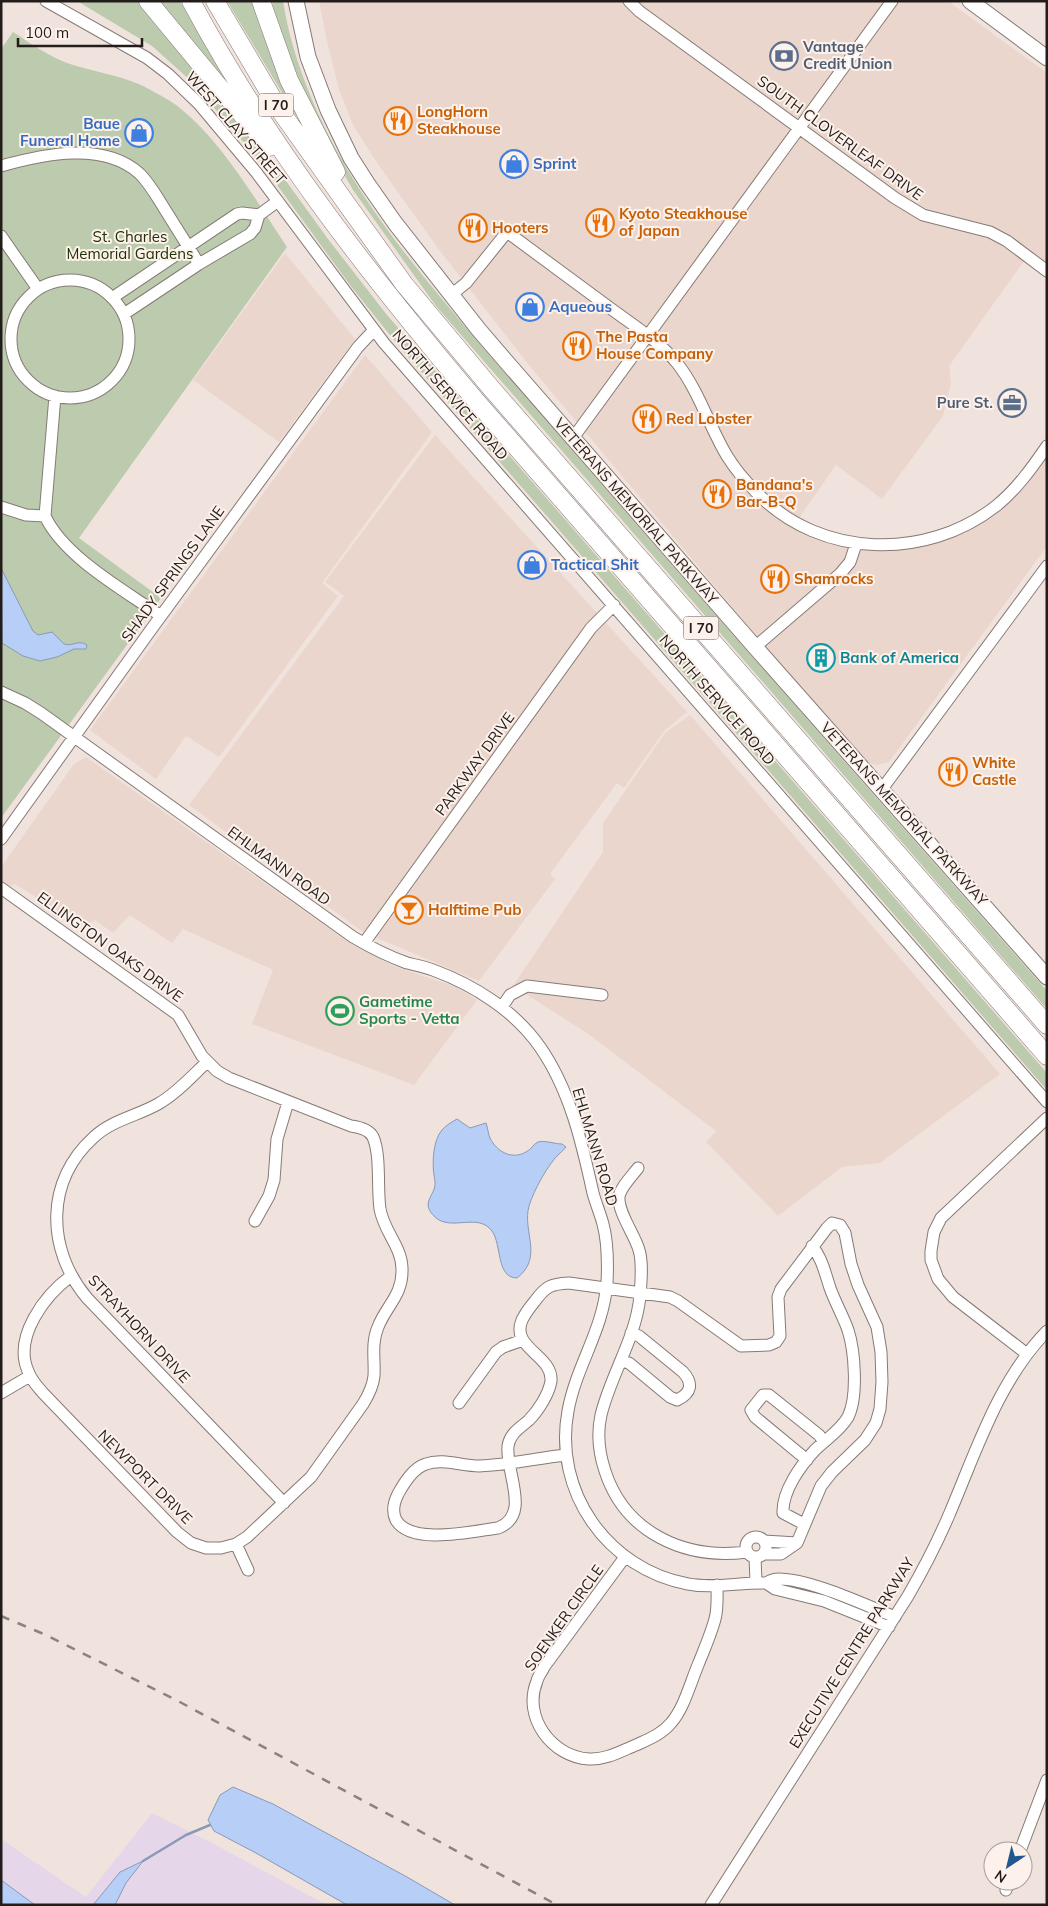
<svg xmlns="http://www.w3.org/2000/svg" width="1048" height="1906" viewBox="0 0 1048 1906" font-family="Mulish,sans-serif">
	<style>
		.built { fill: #ead6cc }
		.industrial { fill: #e5d7e9 }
		.green { fill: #bccbae }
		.water { fill: #b7cef7; stroke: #8a99b5 }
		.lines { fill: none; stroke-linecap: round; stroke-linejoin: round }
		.stream { stroke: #8a99b5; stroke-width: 2.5 }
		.minor-casing { stroke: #867a75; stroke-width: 13 }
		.major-casing { stroke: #867a75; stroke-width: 17 }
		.highway-casing { stroke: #867a75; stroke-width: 19 }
		.minor { stroke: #fff; stroke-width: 11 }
		.major { stroke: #fff; stroke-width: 15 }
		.highway { stroke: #fff; stroke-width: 18 }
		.rail { stroke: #8b827e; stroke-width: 2.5; stroke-dasharray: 9 9; stroke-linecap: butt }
		.labels { text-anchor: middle; stroke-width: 4; stroke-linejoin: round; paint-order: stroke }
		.shield { fill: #fdf1eb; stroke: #645d59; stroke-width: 1 }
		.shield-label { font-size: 14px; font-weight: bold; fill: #221d1b }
		.service-label { font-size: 15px; font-weight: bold; fill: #4e5e75; stroke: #fdf1eb; text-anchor: start }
		.food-label { font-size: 15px; font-weight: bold; fill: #c56008; stroke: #fdf1eb; text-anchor: start }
		.shop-label { font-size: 15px; font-weight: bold; fill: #366cbe; stroke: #fdf1eb; text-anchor: start }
		.street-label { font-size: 15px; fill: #221d1b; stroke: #fdf1eb }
		.park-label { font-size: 15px; fill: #203203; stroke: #fdf1eb }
		.culture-label { font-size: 15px; font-weight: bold; fill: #0d838f; stroke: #fdf1eb; text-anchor: start }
		.leisure-label { font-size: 15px; font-weight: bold; fill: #27864d; stroke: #fdf1eb; text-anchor: start }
	</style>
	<rect width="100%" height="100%" fill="#f0e3dd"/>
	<path class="built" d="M319,1H948L1047,73V266L1029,254L949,366L951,384L943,416L882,499L836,465L794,525L865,548L968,529L1047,454V546L889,762L877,765L869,763L771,653L528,364L440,251L377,163L353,125L339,90L327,41Z
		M285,253L355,339L279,442L193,380Z
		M365,355L432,432L322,583L338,596L219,757L186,736L156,779L90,730Z
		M435,435L687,712L664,731L624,788L617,783L550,874L555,879L479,981L363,932L189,805L344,596L325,582Z
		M690,715L1000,1074L880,1163L842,1167L778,1216L706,1142L716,1131L587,1033L513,986L603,852V823L665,733Z
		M86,757L351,944L391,965L456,987L477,1000L414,1085L252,1024L273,970L183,929L172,943L130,915L113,933L95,920L83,927L15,884L10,886L1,880V867L74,764Z"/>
	<path class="industrial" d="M152,1813L212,1843L327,1905H1V1839L86,1897Z"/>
	<path class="green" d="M77,1H139L260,145L328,239L387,315L1047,1073V1090L397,344L350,285L258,159L191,81L152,46Z
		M155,1H180L227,83Z
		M227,1H254L298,115L296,116Z
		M272,1H283C288,33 297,62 309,92C348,189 412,264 479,343C534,407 590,471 645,534C778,687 913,839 1047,991V1009L436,306L353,190L325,141L277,30Z
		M13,32C32,44 52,59 73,65C99,73 125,76 149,89C159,95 172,101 181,109C223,143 257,202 287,247L79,538L161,598L1,818V49Z"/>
	<path class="water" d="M1,568L33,631L38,635L52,632L64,644C73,647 78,639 87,645L86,649H74L57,657L40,661L23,656L2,643Z
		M457,1119L470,1128L486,1123C488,1128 488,1134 490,1138C497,1152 512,1160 526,1152C531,1150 533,1144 538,1142C545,1140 555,1144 562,1144L566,1147C564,1150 562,1151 560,1153C548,1164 534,1190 529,1206C522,1232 544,1257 517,1278C496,1278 502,1245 492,1231C478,1212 451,1232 435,1217C419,1202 436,1196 435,1182C435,1180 434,1177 434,1175C432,1163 433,1140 442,1130C446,1125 452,1122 457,1119Z
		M233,1787L273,1804L407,1877L455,1905H347L256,1853L214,1831L208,1820L220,1795Z
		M143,1861L126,1883L115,1905H93L120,1872Z
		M1,1880L35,1905H1Z"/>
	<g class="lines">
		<path class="stream" d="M143,1861L186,1835L210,1825"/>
		<defs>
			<path id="minor" d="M46,1L147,58L168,74L199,104L256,172L384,343L1047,1102
				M629,1L639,11L895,198L923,215L990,232L1007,241L1047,271
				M1,166C44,154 104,141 140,174C150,184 157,197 164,208C176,227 187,245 199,264
				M1,236L38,289
				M11 339a59 59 0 1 1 118 0a59 59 0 1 1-118 0Z
				M451,295L466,283L507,232C541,257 576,283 610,308C633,325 659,341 677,363C699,391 709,426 727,456C735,469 747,483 758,494C821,558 926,561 996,506C1016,490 1032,468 1047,446
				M112,298L237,214L242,213L259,215
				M124,314L199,264L250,234L255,228L259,215L278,201
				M55,396L45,516C64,557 124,590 161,616
				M573,438L892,1
				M1,507L26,515L45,516
				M755,647L840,574L850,562L856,544
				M1,692L25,703L41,713L353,937C370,947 387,956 407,963C415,965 425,967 433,970C474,985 515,1011 540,1047C570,1090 582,1143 593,1193C596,1204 600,1213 603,1224C608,1243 608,1263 607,1283C603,1331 576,1366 568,1411C553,1491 607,1569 688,1584C714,1589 740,1582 766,1583C770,1581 773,1579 777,1579C808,1578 865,1605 895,1617
				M882,789L1047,566
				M1,839L150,631L358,347L374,330
				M1,888L178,1015L202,1056L217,1071L229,1078L351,1126C359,1127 369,1129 373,1137C381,1155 377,1189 380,1209C384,1232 402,1247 402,1269C403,1295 386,1306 378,1327C371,1343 375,1360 374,1376C373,1386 368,1396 363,1404L311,1477L247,1537L236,1544L221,1548H206L191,1543L177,1532L43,1393C37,1386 31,1380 28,1371C13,1337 45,1295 71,1276
				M364,943L591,628L614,605
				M502,1007L510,995L527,986L602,995
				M207,1062C192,1076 176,1094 158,1104C137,1116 112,1120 94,1137C45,1181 46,1249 87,1298L284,1503
				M638,1168C632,1176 620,1188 619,1197C618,1213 635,1235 639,1250C643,1263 641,1282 640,1296C636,1338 611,1374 601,1415C597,1433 599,1453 605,1471C625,1533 685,1560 747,1552
				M255,1221L269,1196L274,1180L277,1139L288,1102
				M1027,1354L953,1297L938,1279L931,1260V1251L934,1232L941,1218L1047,1118
				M621,1361L629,1363L670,1397L677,1400C692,1393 693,1383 683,1372L639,1336L631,1333
				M1,1393L30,1376
				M459,1403L496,1352L503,1347L523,1340
				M566,1455C537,1458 508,1465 479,1466C462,1466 442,1458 426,1464C413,1468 404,1483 398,1494C394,1502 392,1512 396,1520C411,1546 474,1531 498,1528C532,1515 505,1472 508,1446C510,1433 520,1428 529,1420C538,1411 549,1394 551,1381C553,1355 510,1348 522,1320C525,1314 530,1307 535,1301C546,1286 551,1284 569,1283L670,1297L678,1301L741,1346L769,1345L776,1342L780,1336L778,1297L781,1289L827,1228L832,1223L840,1225L845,1233L851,1264L858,1285L877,1327L881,1352L882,1382L880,1409L876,1423L865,1440L832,1472L821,1486L797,1543L781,1554H763
				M807,1460L755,1417L751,1410L763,1395H769L819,1435L824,1442
				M804,1524L783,1513C782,1491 801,1465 815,1450C826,1439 840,1431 848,1417C858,1397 855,1352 848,1330C843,1316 835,1302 830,1288C825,1273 822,1258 812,1246
				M746 1547a10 10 0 1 1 20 0a10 10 0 1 1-20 0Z
				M764,1541L797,1543
				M236,1544L248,1570
				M625,1557L544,1667C542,1672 538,1676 537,1681C522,1717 552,1757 589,1759C606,1760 621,1751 636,1745C649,1739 662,1734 671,1723C684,1708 690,1684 698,1665C704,1650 711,1634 715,1619C718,1608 717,1596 717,1585
				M755,1557L756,1582
				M766,1583L775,1589L824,1601L889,1627
				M1020,1851L1047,1780
				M1006,1890L1009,1881
				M711,1905L908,1596C923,1570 937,1543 949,1515C976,1452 998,1381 1047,1331"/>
			<path id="major" d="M296,1L308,57L328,110L351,158L367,183L395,223L479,330L510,366L755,647L1047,977
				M970,1L1047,58"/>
			<path id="highway" d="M148,1L269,147
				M191,1C269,147 371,277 477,402L1047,1056
				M215,1L279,109L346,203L404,284L491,388L1047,1025
				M261,1L289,80L336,172"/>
		</defs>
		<use href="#minor" class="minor-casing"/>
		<use href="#major" class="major-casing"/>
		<use href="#highway" class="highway-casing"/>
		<use href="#minor" class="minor"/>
		<use href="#major" class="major"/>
		<use href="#highway" class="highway"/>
		<path class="rail" d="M1,1616L46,1635L178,1701L557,1905"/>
	</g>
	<defs>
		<symbol id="bank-ring" viewBox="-11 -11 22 22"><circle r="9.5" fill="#fdf1eb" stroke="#5c6f8a" stroke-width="1.5"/><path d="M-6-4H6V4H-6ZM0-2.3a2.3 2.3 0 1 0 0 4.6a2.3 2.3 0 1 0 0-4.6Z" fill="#5c6f8a"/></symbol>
		<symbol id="restaurant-ring" viewBox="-11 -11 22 22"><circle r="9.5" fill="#fdf1eb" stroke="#e8710a" stroke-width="1.5"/><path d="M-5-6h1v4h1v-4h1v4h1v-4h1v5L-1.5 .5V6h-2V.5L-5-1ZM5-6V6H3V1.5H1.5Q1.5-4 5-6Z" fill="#e8710a"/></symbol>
		<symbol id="shop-ring" viewBox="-11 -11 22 22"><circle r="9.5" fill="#fdf1eb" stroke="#3f7fe0" stroke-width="1.5"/><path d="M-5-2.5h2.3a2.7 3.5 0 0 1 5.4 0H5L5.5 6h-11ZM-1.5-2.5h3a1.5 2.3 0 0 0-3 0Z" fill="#3f7fe0"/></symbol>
		<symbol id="office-ring" viewBox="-11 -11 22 22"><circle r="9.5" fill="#fdf1eb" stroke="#5c6f8a" stroke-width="1.5"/><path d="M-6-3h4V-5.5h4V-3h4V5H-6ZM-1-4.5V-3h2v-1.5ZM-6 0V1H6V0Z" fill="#5c6f8a"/></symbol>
		<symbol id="building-ring" viewBox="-11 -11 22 22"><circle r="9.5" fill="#fdf1eb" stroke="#0f9aa8" stroke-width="1.5"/><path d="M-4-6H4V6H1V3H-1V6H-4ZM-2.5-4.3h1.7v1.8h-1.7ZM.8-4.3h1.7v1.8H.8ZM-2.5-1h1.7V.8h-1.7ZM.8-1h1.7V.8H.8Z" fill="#0f9aa8"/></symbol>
		<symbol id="bar-ring" viewBox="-11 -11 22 22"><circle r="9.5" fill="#fdf1eb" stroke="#e8710a" stroke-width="1.5"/><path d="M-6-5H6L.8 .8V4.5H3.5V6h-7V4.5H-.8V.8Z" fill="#e8710a"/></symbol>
		<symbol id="stadium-ring" viewBox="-11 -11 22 22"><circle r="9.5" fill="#fdf1eb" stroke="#2e9e5b" stroke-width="1.5"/><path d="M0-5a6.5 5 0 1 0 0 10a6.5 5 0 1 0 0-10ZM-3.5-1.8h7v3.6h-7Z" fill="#2e9e5b"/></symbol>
	</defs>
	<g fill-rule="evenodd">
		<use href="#bank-ring" x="768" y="40" width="32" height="32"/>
		<use href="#restaurant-ring" x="382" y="105" width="32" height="32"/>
		<use href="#shop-ring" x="123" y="117" width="32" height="32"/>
		<use href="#shop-ring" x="498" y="148" width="32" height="32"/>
		<use href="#restaurant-ring" x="584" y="207" width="32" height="32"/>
		<use href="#restaurant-ring" x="457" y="212" width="32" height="32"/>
		<use href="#shop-ring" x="514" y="291" width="32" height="32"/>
		<use href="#restaurant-ring" x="561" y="330" width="32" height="32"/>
		<use href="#office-ring" x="996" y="387" width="32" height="32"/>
		<use href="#restaurant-ring" x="631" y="403" width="32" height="32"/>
		<use href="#restaurant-ring" x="701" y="478" width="32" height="32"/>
		<use href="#shop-ring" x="516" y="549" width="32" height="32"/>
		<use href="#restaurant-ring" x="759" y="563" width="32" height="32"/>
		<use href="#building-ring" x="805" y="642" width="32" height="32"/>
		<use href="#restaurant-ring" x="937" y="756" width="32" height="32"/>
		<use href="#bar-ring" x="393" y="894" width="32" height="32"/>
		<use href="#stadium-ring" x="324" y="995" width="32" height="32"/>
	</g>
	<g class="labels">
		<g class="shield">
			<rect x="258.5" y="93.5" width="35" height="23" rx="4"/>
			<rect x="683.5" y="616.5" width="35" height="23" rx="4"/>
		</g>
		<g class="shield-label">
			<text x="276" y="110">I 70</text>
			<text x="701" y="633">I 70</text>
		</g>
		<g class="service-label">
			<text x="803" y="52">Vantage<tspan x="803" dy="17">Credit Union</tspan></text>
			<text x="993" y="408" text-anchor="end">Pure St.</text>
		</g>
		<g class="food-label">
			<text x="417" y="117">LongHorn<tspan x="417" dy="17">Steakhouse</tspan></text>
			<text x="619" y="219">Kyoto Steakhouse<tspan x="619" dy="17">of Japan</tspan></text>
			<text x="492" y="233">Hooters</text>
			<text x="596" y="342">The Pasta<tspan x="596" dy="17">House Company</tspan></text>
			<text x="666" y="424">Red Lobster</text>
			<text x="736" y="490">Bandana's<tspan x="736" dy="17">Bar-B-Q</tspan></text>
			<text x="794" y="584">Shamrocks</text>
			<text x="972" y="768">White<tspan x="972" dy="17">Castle</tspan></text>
			<text x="428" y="915">Halftime Pub</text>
		</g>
		<g class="shop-label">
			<text x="120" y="129" text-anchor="end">Baue<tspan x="120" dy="17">Funeral Home</tspan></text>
			<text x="533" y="169">Sprint</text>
			<text x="549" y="312">Aqueous</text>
			<text x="551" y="570">Tactical Shit</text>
		</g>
		<g class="street-label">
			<text transform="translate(236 128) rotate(49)" y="5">WEST CLAY STREET</text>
			<text transform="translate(840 138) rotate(36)" y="5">SOUTH CLOVERLEAF DRIVE</text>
			<text transform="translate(450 395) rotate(49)" y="5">NORTH SERVICE ROAD</text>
			<text transform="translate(636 511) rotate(49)" y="5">VETERANS MEMORIAL PARKWAY</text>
			<text transform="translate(173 574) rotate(-54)" y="5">SHADY SPRINGS LANE</text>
			<text transform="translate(717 700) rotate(49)" y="5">NORTH SERVICE ROAD</text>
			<text transform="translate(475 764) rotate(-54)" y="5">PARKWAY DRIVE</text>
			<text transform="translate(904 814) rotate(48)" y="5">VETERANS MEMORIAL PARKWAY</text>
			<text transform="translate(279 866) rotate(36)" y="5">EHLMANN ROAD</text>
			<text transform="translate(110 947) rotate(36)" y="5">ELLINGTON OAKS DRIVE</text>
			<text transform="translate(595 1147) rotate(73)" y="5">EHLMANN ROAD</text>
			<text transform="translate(139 1329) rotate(47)" y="5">STRAYHORN DRIVE</text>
			<text transform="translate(145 1477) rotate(45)" y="5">NEWPORT DRIVE</text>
			<text transform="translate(564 1618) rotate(-55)" y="5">SOENKER CIRCLE</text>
			<text transform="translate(852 1653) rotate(-58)" y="5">EXECUTIVE CENTRE PARKWAY</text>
		</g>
		<g class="park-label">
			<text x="130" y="242">St. Charles<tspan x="130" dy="17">Memorial Gardens</tspan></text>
		</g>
		<g class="culture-label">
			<text x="840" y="663">Bank of America</text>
		</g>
		<g class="leisure-label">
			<text x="359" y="1007">Gametime<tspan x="359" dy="17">Sports - Vetta</tspan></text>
		</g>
	</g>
	<rect width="1048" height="1906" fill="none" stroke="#221d1b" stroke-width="5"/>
	<g transform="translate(1008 1866) rotate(215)"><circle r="24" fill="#fdf1eb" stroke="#a59c98"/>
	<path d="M0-4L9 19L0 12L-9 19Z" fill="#215890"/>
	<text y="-8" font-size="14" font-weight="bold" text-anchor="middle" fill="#221d1b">N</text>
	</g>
	<path d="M18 38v8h124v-8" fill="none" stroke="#221d1b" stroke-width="2.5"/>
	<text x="25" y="38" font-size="15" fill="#221d1b" stroke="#fdf1eb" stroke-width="4" paint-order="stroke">100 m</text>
</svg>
